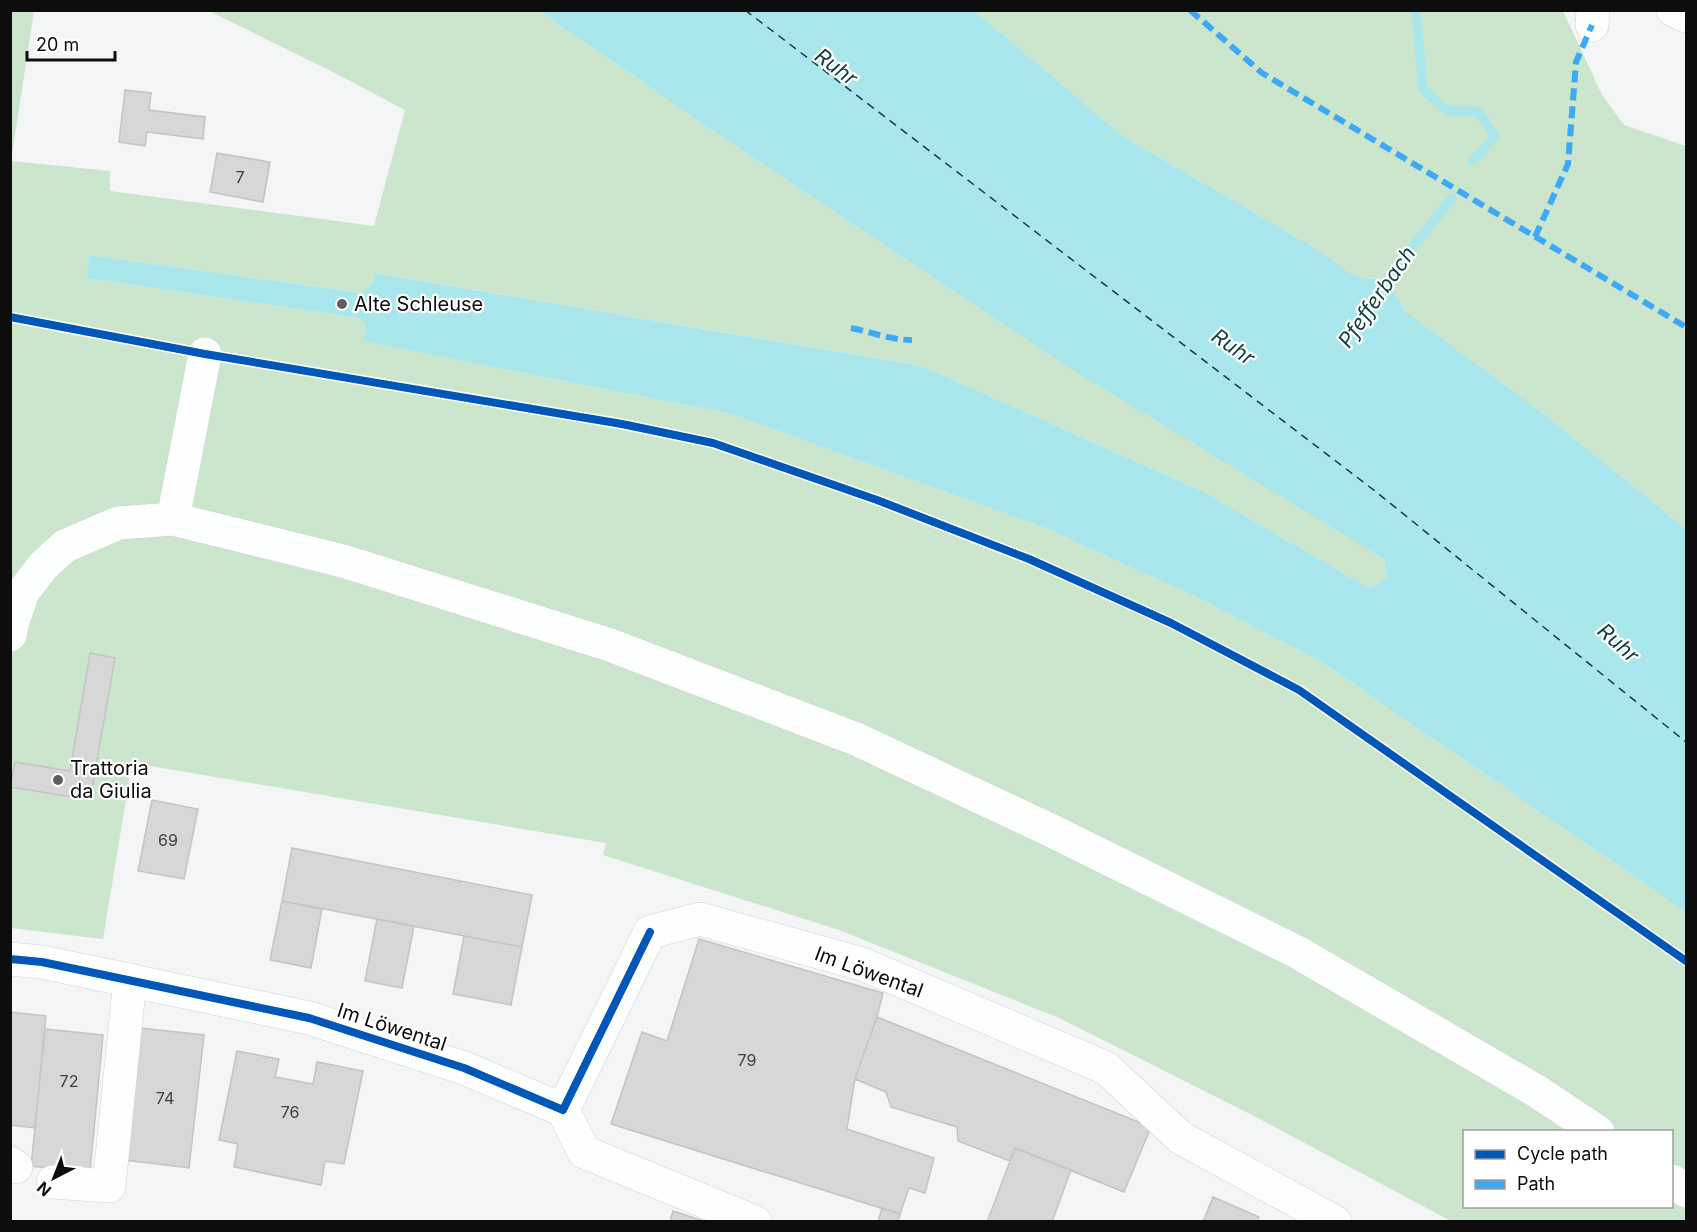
<svg xmlns="http://www.w3.org/2000/svg" width="1697" height="1232" viewBox="0 0 1697 1232" font-family="Inter,sans-serif">
	<style>
		.green { fill: #cbe6cd; fill-rule: evenodd }
		.water { fill: #a9e7ec }
		.lines { fill: none; stroke-linecap: round; stroke-linejoin: round }
		.stream { stroke: #a9e7ec; stroke-width: 9 }
		.ferry { stroke: #143e41; stroke-width: 1.5; stroke-dasharray: 8 6; stroke-linecap: butt }
		.building { fill: #d7d7d7; stroke: #c4c4c4; stroke-width: 1.5 }
		.minor-casing { stroke: #d2d2d4; stroke-width: 34 }
		.major-casing { stroke: #d2d2d4; stroke-width: 34 }
		.minor { stroke: #fdfefe; stroke-width: 33 }
		.major { stroke: #fdfefe; stroke-width: 33 }
		.quiet { stroke: #3fa9f5; stroke-width: 6; stroke-dasharray: 12 6; stroke-linecap: butt }
		.cycleway-casing { stroke: #fff; stroke-width: 11 }
		.cycleway { stroke: #0057b8; stroke-width: 8 }
		.poi-dot { fill: #5e5e5f; stroke: #fff; stroke-width: 2 }
		.labels { text-anchor: middle; stroke-width: 4.5; stroke-linejoin: round; paint-order: stroke }
		.number-label { font-size: 16px; fill: #404040 }
		.poi-label { font-size: 20px; fill: #0d0d0e; stroke: #fff; text-anchor: start }
		.street-label { font-size: 20px; fill: #0d0d0e; stroke: #fff }
		.water-label { font-size: 21px; font-style: italic; fill: #143e41; stroke: #fff }
	</style>
	<rect width="100%" height="100%" fill="#f4f5f6"/>
	<path class="green" d="M11,11H34L11,161L110,171V191L374,226L405,110L331,71L209,11H540L690,115L1384,559L1387,578L1369,588L1202,491L922,366L376,273C373,282 373,288 363,293L89,255L86,278L359,318C368,325 364,331 364,341L731,414L1045,528L1196,597L1323,663L1686,912V1221H1451L1252,1115L1059,1018L839,930L603,855L606,843L132,763L103,939L11,928ZM1464,1132H1672V1206H1464Z
		M975,11H1563L1602,95L1624,125L1686,146V529L1543,413L1405,311L1385,279L1358,278L1305,242L1124,137Z"/>
	<path class="water" d="M540,11H975L1124,137L1305,242L1358,278L1385,279L1405,311L1543,413L1686,529V912L1323,663L1196,597L1045,528L731,414L363,341C365,331 368,325 359,318L86,278L89,255L362,293C372,288 373,283 375,273L922,366L1202,491L1369,588L1387,578L1384,559L1073,370L690,115Z"/>
	<g class="lines">
		<path class="stream" d="M1416,10L1423,89L1447,111H1478L1495,137L1472,161
			M1378,290L1452,198"/>
		<path class="ferry" d="M745,10L1375,491L1686,742"/>
	</g>
	<path class="building" d="M125,90L151,93L149,110L205,117L203,139L147,132L145,146L119,142Z
		M217,153L270,162L263,202L210,192Z
		M90,653L115,658L90,800L10,787L15,762L70,771Z
		M152,800L198,809L184,879L138,871Z
		M292,848L532,895L522,947L282,901Z
		M282,901L322,909L311,968L270,960Z
		M377,919L414,926L402,988L365,981Z
		M464,936L522,947L511,1005L453,994Z
		M699,939L883,993L877,1017L855,1079L847,1129L934,1158L925,1193L909,1188L900,1214L611,1124L642,1032L667,1041Z
		M10,1012L46,1016L35,1128L10,1125Z
		M877,1017L1151,1127L1124,1192L1015,1148L1010,1161L958,1141L957,1127L891,1107L886,1092L855,1079Z
		M140,1028L204,1035L189,1168L125,1160Z
		M45,1029L103,1035L90,1172L31,1166Z
		M237,1051L279,1059L275,1077L313,1084L317,1062L363,1071L344,1164L325,1161L321,1185L234,1167L238,1144L219,1140Z
		M1015,1148L1071,1170L1052,1222H987Z
		M1213,1197L1259,1217L1257,1222H1203Z
		M882,1208L900,1214L898,1222H878Z
		M673,1211L707,1222H670Z"/>
	<g class="lines">
		<defs>
			<path id="minor" d="M1592,25L1593,10
				M173,519L205,354
				M10,635L13,621L23,592L43,566L65,546L118,523L173,519L343,561L610,645L856,739L1048,829L1297,952L1538,1092L1598,1132
				M10,959L42,962L309,1018L464,1068L563,1110L650,932L700,919L862,964L1106,1068L1181,1138L1335,1222
				M563,1110L584,1152L755,1222
				M10,1163L16,1167
				M1672,1181L1686,1191
				M53,1182L109,1186L130,980"/>
			<path id="major" d="M1673,10L1686,16"/>
		</defs>
		<use href="#minor" class="minor-casing"/>
		<use href="#major" class="major-casing"/>
		<use href="#minor" class="minor"/>
		<use href="#major" class="major"/>
		<path class="quiet" d="M1190,10L1262,73L1686,327
			M1535,237L1568,164L1576,62L1592,25
			M851,328C873,332 889,340 912,340"/>
		<defs>
			<path id="cycleway" d="M10,317L205,354L622,424L713,443L877,500L1029,559L1171,623L1299,690L1686,961
				M10,959L42,962L309,1018L464,1068L563,1110L650,932"/>
		</defs>
		<use href="#cycleway" class="cycleway-casing"/>
		<use href="#cycleway" class="cycleway"/>
	</g>
	<g class="poi-dot">
		<circle cx="342" cy="304" r="6"/>
		<circle cx="58" cy="780" r="6"/>
	</g>
	<g class="labels">
		<g class="number-label">
			<text x="240" y="183">7</text>
			<text x="168" y="846">69</text>
			<text x="747" y="1066">79</text>
			<text x="69" y="1087">72</text>
			<text x="165" y="1104">74</text>
			<text x="290" y="1118">76</text>
		</g>
		<g class="poi-label">
			<text x="354" y="311">Alte Schleuse</text>
			<text x="70" y="775">Trattoria<tspan x="70" dy="23">da Giulia</tspan></text>
		</g>
		<g class="street-label">
			<text transform="translate(869 972) rotate(20)" y="7">Im Löwental</text>
			<text transform="translate(392 1027) rotate(18)" y="7">Im Löwental</text>
		</g>
		<g class="water-label">
			<text transform="translate(836 67) rotate(37)" y="7">Ruhr</text>
			<text transform="translate(1377 297) rotate(-55)" y="7">Pfefferbach</text>
			<text transform="translate(1233 347) rotate(35)" y="7">Ruhr</text>
			<text transform="translate(1618 643) rotate(42)" y="7">Ruhr</text>
		</g>
	</g>
	<rect width="1697" height="1232" fill="none" stroke="#0d0d0e" stroke-width="24"/>
	<rect x="1463" y="1130" width="210" height="78" fill="#ffffff" stroke="#9e9e9f" stroke-width="1.5"/>
	<rect x="1475" y="1150" width="30" height="9" fill="#0057b8" stroke="#9e9e9f" stroke-width="1.5"/>
	<text x="1517" y="1160" font-size="18" fill="#0d0d0e">Cycle path</text>
	<rect x="1475" y="1180" width="30" height="9" fill="#3fa9f5" stroke="#9e9e9f" stroke-width="1.5"/>
	<text x="1517" y="1190" font-size="18" fill="#0d0d0e">Path</text>
	<g transform="translate(54 1178) rotate(222)" stroke="#ffffff" stroke-width="4.5" paint-order="stroke">
	<path d="M0-4.5L10 22L0 15L-10 22Z" fill="#0d0d0e"/>
	<text y="-9" font-size="16" font-weight="bold" text-anchor="middle" fill="#0d0d0e">N</text>
	</g>
	<path d="M27 51v9h88v-9" fill="none" stroke="#0d0d0e" stroke-width="3"/>
	<text x="36" y="51" font-size="18" fill="#0d0d0e" stroke="#ffffff" stroke-width="4.5" paint-order="stroke">20 m</text>
</svg>
